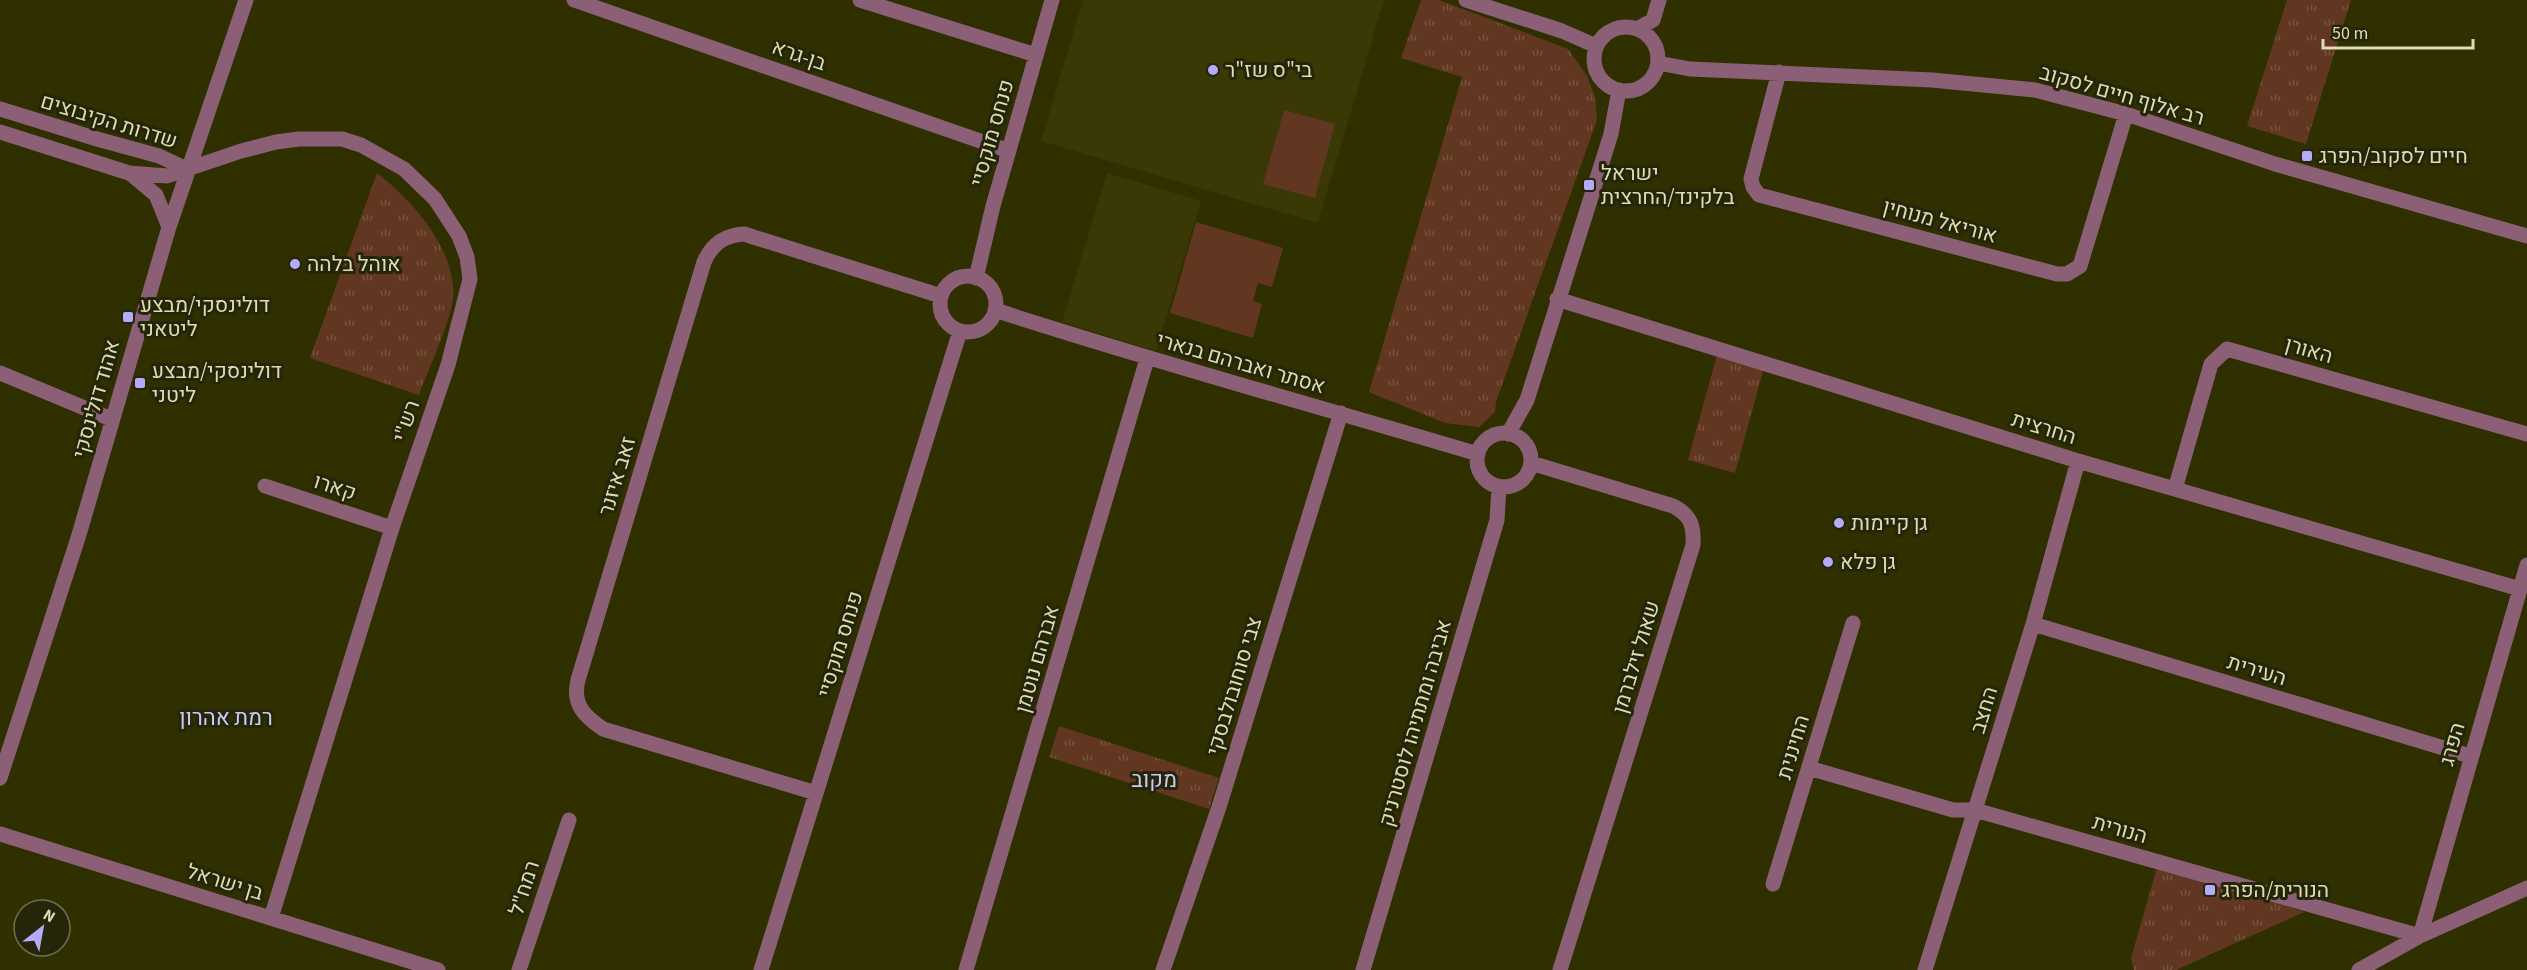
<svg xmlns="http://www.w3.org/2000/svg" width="2527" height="970" viewBox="0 0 2527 970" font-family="'Source Sans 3',Heebo,sans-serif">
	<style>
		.built { fill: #3a3804 }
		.grass { fill: url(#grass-tufts) }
		.pitch { fill: #613721 }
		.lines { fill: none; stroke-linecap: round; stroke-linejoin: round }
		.minor { stroke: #8b6076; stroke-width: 15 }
		.poi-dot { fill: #b4acf9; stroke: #25250a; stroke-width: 2 }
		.labels { text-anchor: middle; stroke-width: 6; stroke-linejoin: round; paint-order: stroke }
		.street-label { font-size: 21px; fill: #dcddb5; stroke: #25250a }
		.poi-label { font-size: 21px; fill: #dcddb5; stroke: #25250a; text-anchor: start }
		.neighbourhood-label { font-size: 22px; fill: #ccc9f5; stroke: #25250a }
	</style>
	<defs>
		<pattern id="grass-tufts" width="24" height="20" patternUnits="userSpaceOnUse" patternTransform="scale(1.5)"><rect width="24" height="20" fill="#613721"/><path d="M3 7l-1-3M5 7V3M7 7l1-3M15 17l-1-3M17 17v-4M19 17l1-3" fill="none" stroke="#77543f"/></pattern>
	</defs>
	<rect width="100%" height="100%" fill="#302f00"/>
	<path class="built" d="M1083,0H1384L1318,223L1041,141Z
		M1107,173L1201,201L1156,351L1062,322Z"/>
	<path class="grass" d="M1421,0H1439L1568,49L1587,76L1595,97L1597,120L1496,402L1495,412L1479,427L1445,423L1369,392L1462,77L1401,58Z
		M2287,0H2351L2306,144L2247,126Z
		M377,173C412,200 457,250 453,299C450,323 428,370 419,395L310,358Z
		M1717,355L1764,368L1735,473L1688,460Z
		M1059,726L1219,778L1209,809L1049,757Z
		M2158,864L2304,912L2176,970H2134L2131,958Z"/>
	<path class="pitch" d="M1284,110L1335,124L1315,198L1263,184Z
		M1196,222L1283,248L1272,287L1258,283L1253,301L1262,304L1253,338L1170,313Z"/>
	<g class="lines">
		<path class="minor" d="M574,0L1009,151
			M860,0L1036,55
			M1466,0L1562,31L1596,46
			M1594 59a32 32 0 1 1 64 0a32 32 0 1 1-64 0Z
			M1637,29L1653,20L1659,0
			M1658,63L1690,69L1932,80L2035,90L2126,114L2275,164L2527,236
			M1779,72L1751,179L1753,187L1759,195L2057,274H2067L2080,266L2126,114
			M0,109L97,139L159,156L189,170
			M0,132L129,173L167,176L241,151L276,142L299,139H342L361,145L404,169L435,199L459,236L467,257L470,279L448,365L392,528L271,918
			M132,175L156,195L169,227
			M940 304a28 28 0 1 1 56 0a28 28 0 1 1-56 0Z
			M976,278L993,206L1052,0
			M1557,299L2078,461L2520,589
			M995,310C1155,362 1317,406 1478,454
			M0,373L111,419
			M1477 460a27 27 0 1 1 54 0a27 27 0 1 1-54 0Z
			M1508,434L1527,400L1611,134L1619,90
			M1531,463L1673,506C1691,515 1694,526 1693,545L1560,970
			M265,486L392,528
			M2175,489L2211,364L2227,349L2527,434
			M2033,624L2470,756
			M1809,768L1953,810H1975L2420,936
			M0,778L78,538L169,227L246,0
			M816,793L603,729C584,716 572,704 578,680L704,262C712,244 724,235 744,234L941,296
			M0,834L438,970
			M1773,884L1853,623
			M2420,936L2527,565
			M519,970L569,820
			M761,970L960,331
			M966,970L1147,359
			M1163,970L1219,807L1341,413
			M1363,970L1497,520L1499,487
			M1925,970L2033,624L2078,461
			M2359,970L2420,936L2527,888"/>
	</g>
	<g class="poi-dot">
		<circle cx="1213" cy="70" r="6"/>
		<rect x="2301" y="150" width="12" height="12" rx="3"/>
		<rect x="1583" y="179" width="12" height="12" rx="3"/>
		<circle cx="295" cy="264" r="6"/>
		<rect x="122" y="311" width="12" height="12" rx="3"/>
		<rect x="134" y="377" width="12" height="12" rx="3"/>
		<circle cx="1839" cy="523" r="6"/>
		<circle cx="1828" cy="562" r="6"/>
		<rect x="2204" y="884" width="12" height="12" rx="3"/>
	</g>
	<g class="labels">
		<g class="street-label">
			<text transform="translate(799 55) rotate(19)" y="7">בן-גרא</text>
			<text transform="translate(2122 95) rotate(16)" y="7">רב אלוף חיים לסקוב</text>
			<text transform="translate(109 121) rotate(17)" y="7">שדרות הקיבוצים</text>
			<text transform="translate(992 133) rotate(-74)" y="7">פנחס מוקסיי</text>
			<text transform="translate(1940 221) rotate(15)" y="7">אוריאל מנוחין</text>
			<text transform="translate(2309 350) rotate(16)" y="7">האורן</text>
			<text transform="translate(1241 363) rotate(16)" y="7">אסתר ואברהם בנארי</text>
			<text transform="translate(96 399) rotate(-74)" y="7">אהוד דולינסקי</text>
			<text transform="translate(406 421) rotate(-71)" y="7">רש"י</text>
			<text transform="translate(2044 428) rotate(17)" y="7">החרצית</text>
			<text transform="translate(617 476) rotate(-73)" y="7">זאב איזנר</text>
			<text transform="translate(335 487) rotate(18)" y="7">קארו</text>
			<text transform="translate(840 644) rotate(-73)" y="7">פנחס מוקסיי</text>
			<text transform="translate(1636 657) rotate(-73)" y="7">שאול זילברמן</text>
			<text transform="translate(1037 659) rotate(-74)" y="7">אברהם נוטמן</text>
			<text transform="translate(2257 670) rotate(17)" y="7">העירית</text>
			<text transform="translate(1234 686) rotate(-73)" y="7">צבי סוחובולבסקי</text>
			<text transform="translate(1984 710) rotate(-73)" y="7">החצב</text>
			<text transform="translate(1415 723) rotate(-74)" y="7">אביבה ומתתיהו לוסטרניק</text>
			<text transform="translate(2452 744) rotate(-74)" y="7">הפרג</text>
			<text transform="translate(1793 747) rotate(-73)" y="7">החיננית</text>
			<text transform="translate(2120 829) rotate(16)" y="7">הנורית</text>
			<text transform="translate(225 882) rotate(17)" y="7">בן ישראל</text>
			<text transform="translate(524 888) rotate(-72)" y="7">רמח"ל</text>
		</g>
		<g class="poi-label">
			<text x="1225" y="77">בי"ס שז"ר</text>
			<text x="2319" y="163">חיים לסקוב/הפרג</text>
			<text x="1601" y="180">ישראל<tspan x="1601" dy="24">בלקינד/החרצית</tspan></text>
			<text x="307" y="271">אוהל בלהה</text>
			<text x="140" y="312">דולינסקי/מבצע<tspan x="140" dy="24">ליטאני</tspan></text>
			<text x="152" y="378">דולינסקי/מבצע<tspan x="152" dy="24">ליטני</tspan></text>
			<text x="1851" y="530">גן קיימות</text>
			<text x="1840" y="569">גן פלא</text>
			<text x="2222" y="897">הנורית/הפרג</text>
		</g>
		<g class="neighbourhood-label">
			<text x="226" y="725">רמת אהרון</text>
			<text x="1154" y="787">מקוב</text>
		</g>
	</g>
	<g transform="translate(42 928) rotate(31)"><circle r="28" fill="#25250a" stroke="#6e6f4e" stroke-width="1.5"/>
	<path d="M0-4.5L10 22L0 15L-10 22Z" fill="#b4acf9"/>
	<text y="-9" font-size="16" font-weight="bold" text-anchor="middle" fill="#dcddb5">N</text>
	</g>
	<path d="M2323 39v9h150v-9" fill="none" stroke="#dcddb5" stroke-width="3"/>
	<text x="2332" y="39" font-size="18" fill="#dcddb5" stroke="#25250a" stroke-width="4.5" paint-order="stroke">50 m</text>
</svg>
